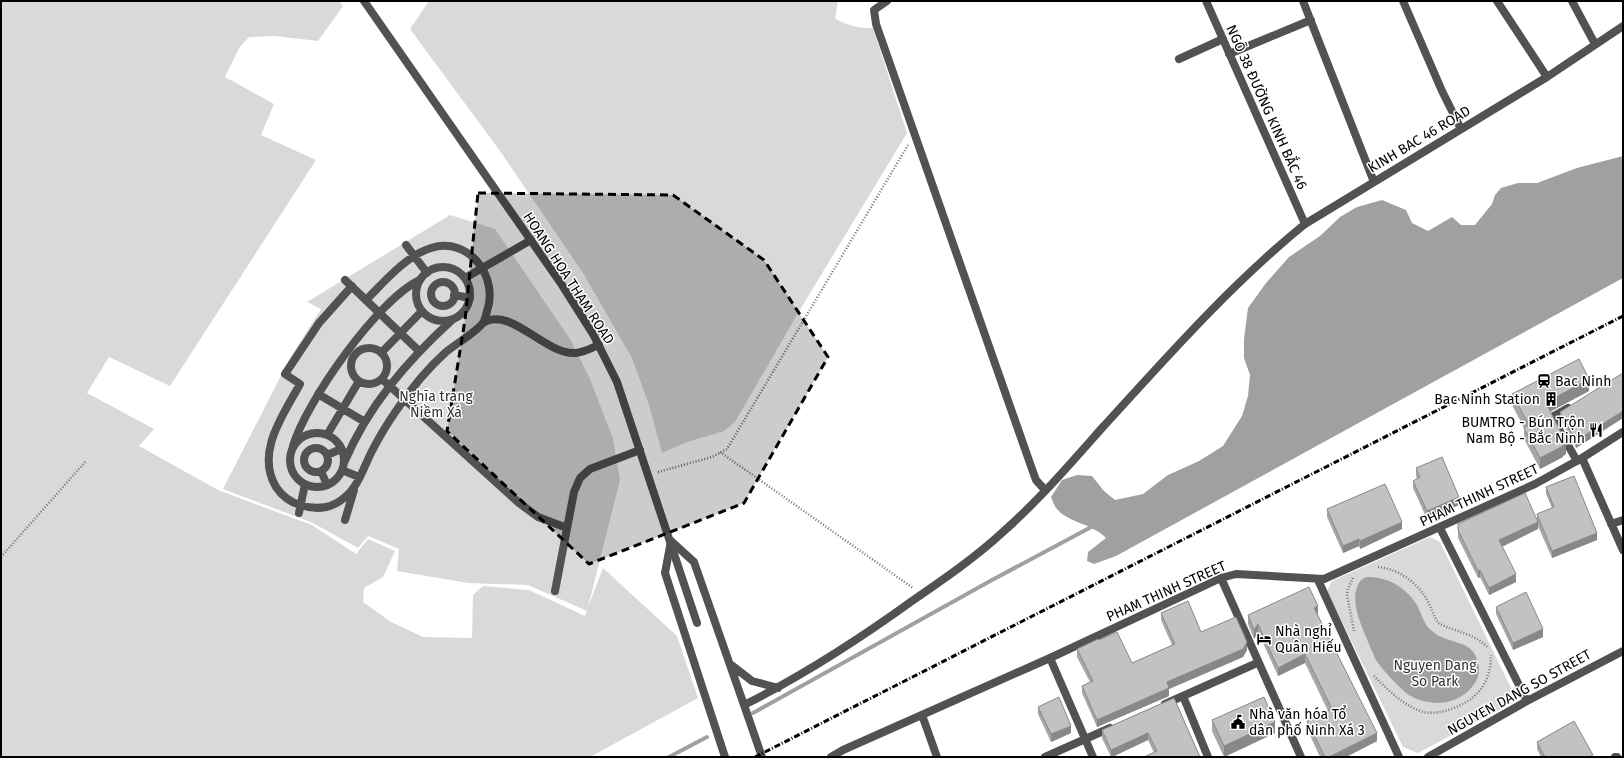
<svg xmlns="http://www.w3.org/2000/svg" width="1624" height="758" viewBox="0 0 1624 758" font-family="'Fira Sans',sans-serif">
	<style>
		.green { fill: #d9d9d9 }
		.water { fill: #a0a0a0 }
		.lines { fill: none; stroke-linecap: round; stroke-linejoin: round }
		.stream { stroke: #a0a0a0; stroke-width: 4 }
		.path { stroke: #747474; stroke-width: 2.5; stroke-dasharray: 1 2; stroke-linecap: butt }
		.service { stroke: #525252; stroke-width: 8 }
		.minor { stroke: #525252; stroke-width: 8 }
		.tertiary { stroke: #525252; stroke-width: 8 }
		.rail { stroke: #000; stroke-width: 3; stroke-dasharray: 6 2 1 2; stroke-linecap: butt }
		.wall { fill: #a7a7a7 }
		.shaded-wall { fill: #888 }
		.building { fill: #c2c2c2; stroke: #888 }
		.marked { fill: #000; fill-opacity: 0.2; stroke: #000; stroke-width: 3; stroke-dasharray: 8 5; stroke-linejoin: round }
		.labels { text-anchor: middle; stroke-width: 3; stroke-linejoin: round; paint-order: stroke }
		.street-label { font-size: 14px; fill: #000; stroke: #fff }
		.poi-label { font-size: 14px; fill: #000; stroke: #fff; text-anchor: start }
		.park-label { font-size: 14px; fill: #303030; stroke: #fff }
	</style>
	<rect width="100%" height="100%" fill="#fff"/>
	<path class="green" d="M1,1H339L343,6L318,41L275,36L249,37L239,48L225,77L274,104L261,135L316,160L170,386L109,357L87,393L154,429L139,446L218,490L312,525L356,554L368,539L395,551L383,577L364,588L363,602L391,622L423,637L472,638L473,595L483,586L529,590L585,616L587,611L528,585L468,583L397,571L399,549L368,536L358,548L313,523L223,489L290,358L321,309L307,302L450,215L495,229L570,339L590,379L613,439L620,480L588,607L603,568L677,636L698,698L590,757H1Z
		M429,1H838L835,19C848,25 859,29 873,28L907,133L798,313L735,422L724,431L687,442L662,453L649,405L632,358L583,273L500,151L410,29Z
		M1430,537L1440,542L1514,694L1508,705L1418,753L1403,747L1327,591L1332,581Z"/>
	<path class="water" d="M1623,156V278L1116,556L1094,564L1087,561L1088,552L1106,538C1093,524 1067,522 1057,509C1054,506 1053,501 1051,497L1062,480L1077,475L1092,476L1104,491L1115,500L1143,494L1168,475L1199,461L1223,446L1242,416L1248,396L1250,375L1244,358V339L1248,308L1266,283L1289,257L1320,236L1340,217L1357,207L1382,200L1406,210L1412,223L1428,231L1452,217L1461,225H1475L1492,204L1495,195L1501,188L1518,183H1537L1577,168Z
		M1366,577C1386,576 1406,587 1417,605C1422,614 1423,624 1432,631C1448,646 1478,637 1479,670C1479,680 1471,690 1463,695C1448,706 1425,705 1409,695C1401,690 1381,668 1376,660C1374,657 1373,652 1371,649C1364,630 1346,599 1361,580Z"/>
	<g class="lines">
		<path class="stream" d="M753,713L992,580L1095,525
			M669,757L707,737"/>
		<path class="path" d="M720,452L913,588
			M658,472L712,457L727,449L908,145
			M1,557L86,461
			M1378,567C1398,569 1415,581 1426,598C1431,606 1433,615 1438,623C1455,632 1474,633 1487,647
			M1353,578L1348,589L1347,595L1354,631
			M1374,676C1388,690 1404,706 1423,712C1433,714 1442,712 1451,709C1477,700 1491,683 1491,655"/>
		<path class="service" d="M406,245L427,273
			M416 294a27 27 0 1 1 54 0a27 27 0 1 1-54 0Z
			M465,278L531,240
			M345,280L419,351
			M431 294a12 12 0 1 1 24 0a12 12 0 1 1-24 0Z
			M352,286L319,323L285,374L300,384C284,414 255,452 276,487C282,496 290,502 300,505C316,510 331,509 344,498C358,487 363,469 371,453C378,439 387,424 396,411C410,390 427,369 446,352C457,343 475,333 483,323C485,320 486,315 487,311C499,277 469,236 431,248C407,255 383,283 366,300
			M454,295L470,298
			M483,323C510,305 546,356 576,353C584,352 591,348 599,345
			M351 366a18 18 0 1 1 36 0a18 18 0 1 1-36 0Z
			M381,353L422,311
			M382,379L519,503L538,517L567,528
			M318,394L365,422
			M1568,408L1552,417L1577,461
			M290 460a27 27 0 1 1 54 0a27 27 0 1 1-54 0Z
			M327,435L359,381
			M293,446C306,402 378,299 420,280
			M304 460a12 12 0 1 1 24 0a12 12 0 1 1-24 0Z
			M327,455L341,449
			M344,463C368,406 407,361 452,320
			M342,470L359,477
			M321,471L327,485
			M299,513L305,484
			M345,520L354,490
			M671,541L694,562L744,705C804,675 858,640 912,601C944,579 976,557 1004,531C1040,499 1071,463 1102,428C1167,357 1230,285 1305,224
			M671,541L665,573L725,757
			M555,591L574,492L580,478L590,469L640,450
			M730,664L752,681L778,688
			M744,705L762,757"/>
		<path class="minor" d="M364,1L562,285L593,334L617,382L697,623
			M887,1L874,10L876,24L1032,469L1036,480L1045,490
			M1206,1L1305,224L1547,77
			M1303,1L1374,182
			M1403,1L1442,91L1461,129
			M1497,1L1547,77L1623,26
			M1572,1L1595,44
			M1229,54L1311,20
			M1179,59L1223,39
			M1582,458L1623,550
			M1611,524L1623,520
			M1440,528L1527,701
			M1221,578L1301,757
			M1183,696L1208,757
			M1165,704L1257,663
			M922,715L937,757
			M831,757L843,750L1050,658L1221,578L1236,574L1324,579L1535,484L1582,458L1623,432
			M1045,757L1110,728
			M1428,757L1527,701L1623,651
			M1615,757H1617"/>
		<path class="tertiary" d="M1318,580L1399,757
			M1050,658L1093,757"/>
		<path class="rail" d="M755,757L1623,316"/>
	</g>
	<path class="wall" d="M1623,373V418L1576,448L1560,419V412Z
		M1589,391L1550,412L1566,454L1563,456V457L1540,469L1524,439V428L1512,405V394Z
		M1416,468L1459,505L1427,519L1413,488V481L1417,479L1416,476Z
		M1546,487L1597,540L1552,558L1538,526V529L1502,547L1516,582L1489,595L1480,577L1478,578L1458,538V524L1537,518V514L1552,508L1546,494Z
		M1327,509L1402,529L1360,549L1359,546L1343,553L1327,517Z
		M1496,607L1543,637L1513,650L1496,614Z
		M1161,613L1201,632L1247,650L1243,657L1169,689V696L1097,727L1082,693V686L1090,682L1077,657V649L1099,640L1132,663L1172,645L1161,620Z
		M1248,615H1318L1377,741L1346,757H1320L1307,729V721L1328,711L1305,663L1278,676L1258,632L1254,639L1248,624Z
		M1174,698L1200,757L1154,753L1148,740L1112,757H1111L1102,738V730Z
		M1038,707L1071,733L1051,742L1038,714Z
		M1212,720L1275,733L1224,757L1212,731Z
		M1537,742L1593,757H1541L1537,749Z"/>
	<path class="shaded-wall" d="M1589,379V391L1549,412L1547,405L1549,401Z
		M1623,411V418L1576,448V441Z
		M1566,442V454L1563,456V457L1540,469V458Z
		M1459,497V505L1427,519V511Z
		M1402,522V529L1360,549V541Z
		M1538,522V529L1499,548V540Z
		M1597,533V540L1552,558V551Z
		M1359,539V546L1343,553V546Z
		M1480,570V577L1478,578V571Z
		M1516,574V582L1489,595V588Z
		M1318,606V615L1314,608Z
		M1258,624V632L1254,639V630Z
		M1543,629V637L1513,650V643Z
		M1247,642V650L1243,657L1169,689V696L1097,727V720L1167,682Z
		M1305,654V663L1278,676V668Z
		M1275,722V733L1224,757V746Z
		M1071,726V733L1051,742V734Z
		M1148,733V740L1112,757H1111V750Z
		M1377,733V741L1346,757H1329Z"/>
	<path class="building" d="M1579,359L1589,379L1549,401L1547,405L1566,442L1562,445L1563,446L1540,458L1524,428L1529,425L1512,394Z
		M1623,373V411L1576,441L1560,412Z
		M1442,457L1459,497L1427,511L1413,481L1420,477L1416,468Z
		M1574,476L1597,533L1552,551L1537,514L1554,507L1546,487Z
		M1385,484L1402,522L1360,541L1359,539L1343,546L1327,509Z
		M1525,493L1538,522L1499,540L1516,574L1489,588L1480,570L1478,571L1458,530V524Z
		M1309,587L1318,606L1314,608L1377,733L1329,757H1325L1307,721L1332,709L1305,654L1278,668L1258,624L1254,630L1248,615Z
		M1526,592L1543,629L1513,643L1496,607Z
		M1188,601L1201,632L1236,617L1247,642L1243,649L1167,682L1169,688L1097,720L1082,686L1093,681L1077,649L1098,639L1099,640L1117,632L1132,663L1175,644L1161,613Z
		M1059,697L1071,726L1051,734L1038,707Z
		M1264,697L1275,722L1224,746L1212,720Z
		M1174,698L1200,757H1144L1157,751L1148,733L1111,750L1102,730Z
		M1574,721L1593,755L1589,757H1545L1537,742Z"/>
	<path class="marked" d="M478,193L673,195L764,260L828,357L744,503L589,564L447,431L465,320Z"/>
	<defs>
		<symbol id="station-bare" viewBox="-9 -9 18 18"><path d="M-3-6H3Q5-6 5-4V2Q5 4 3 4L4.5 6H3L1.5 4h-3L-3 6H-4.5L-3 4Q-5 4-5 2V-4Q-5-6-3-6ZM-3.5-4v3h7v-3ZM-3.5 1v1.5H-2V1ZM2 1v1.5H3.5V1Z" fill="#000" stroke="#fff" stroke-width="2.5" paint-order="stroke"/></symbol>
		<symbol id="building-bare" viewBox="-9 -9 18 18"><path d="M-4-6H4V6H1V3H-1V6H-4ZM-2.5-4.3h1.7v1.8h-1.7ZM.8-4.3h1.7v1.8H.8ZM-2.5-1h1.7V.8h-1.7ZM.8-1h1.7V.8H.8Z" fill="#000" stroke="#fff" stroke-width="2.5" paint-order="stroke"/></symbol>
		<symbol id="restaurant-bare" viewBox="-9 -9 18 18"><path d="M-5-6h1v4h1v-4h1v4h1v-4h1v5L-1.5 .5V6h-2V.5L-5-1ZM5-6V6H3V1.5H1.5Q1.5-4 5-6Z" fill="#000" stroke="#fff" stroke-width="2.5" paint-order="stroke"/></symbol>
		<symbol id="hotel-bare" viewBox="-9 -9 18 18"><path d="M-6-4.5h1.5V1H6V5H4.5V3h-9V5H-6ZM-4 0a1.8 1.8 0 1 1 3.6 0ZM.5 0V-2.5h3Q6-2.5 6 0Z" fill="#000" stroke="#fff" stroke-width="2.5" paint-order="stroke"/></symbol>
		<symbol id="civic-bare" viewBox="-9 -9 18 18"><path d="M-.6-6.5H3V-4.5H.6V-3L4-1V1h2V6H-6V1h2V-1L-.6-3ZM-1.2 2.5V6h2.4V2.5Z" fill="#000" stroke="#fff" stroke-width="2.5" paint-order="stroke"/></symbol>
	</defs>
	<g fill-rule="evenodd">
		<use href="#station-bare" x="1534" y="371" width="20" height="20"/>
		<use href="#building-bare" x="1541" y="389" width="20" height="20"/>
		<use href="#restaurant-bare" x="1586" y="420" width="20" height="20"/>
		<use href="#hotel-bare" x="1254" y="629" width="20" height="20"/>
		<use href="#civic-bare" x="1228" y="712" width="20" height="20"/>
	</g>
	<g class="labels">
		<g class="street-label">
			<text transform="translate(1267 107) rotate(66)" y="5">NGÕ 38 ĐƯỜNG KINH BẮC 46</text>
			<text transform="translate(1419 139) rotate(-31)" y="5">KINH BAC 46 ROAD</text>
			<text transform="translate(569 278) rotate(57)" y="5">HOANG HOA THAM ROAD</text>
			<text transform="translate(1479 495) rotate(-25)" y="5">PHAM THINH STREET</text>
			<text transform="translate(1166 591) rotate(-24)" y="5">PHAM THINH STREET</text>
			<text transform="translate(1519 692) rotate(-29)" y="5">NGUYEN DANG SO STREET</text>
		</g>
		<g class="poi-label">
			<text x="1555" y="386">Bac Ninh</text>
			<text x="1540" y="404" text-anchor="end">Bac Ninh Station</text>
			<text x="1585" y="427" text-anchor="end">BUMTRO - Bún Trộn<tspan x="1585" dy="16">Nam Bộ - Bắc Ninh</tspan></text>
			<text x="1275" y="636">Nhà nghỉ<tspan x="1275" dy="16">Quân Hiếu</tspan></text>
			<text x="1249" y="719">Nhà văn hóa Tổ<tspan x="1249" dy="16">dân phố Ninh Xá 3</tspan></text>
		</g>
		<g class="park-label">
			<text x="436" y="401">Nghĩa trang<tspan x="436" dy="16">Niềm Xá</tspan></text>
			<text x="1435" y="670">Nguyen Dang<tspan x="1435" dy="16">So Park</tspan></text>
		</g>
	</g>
	<rect width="1624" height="758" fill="none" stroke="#000000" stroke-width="4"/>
</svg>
